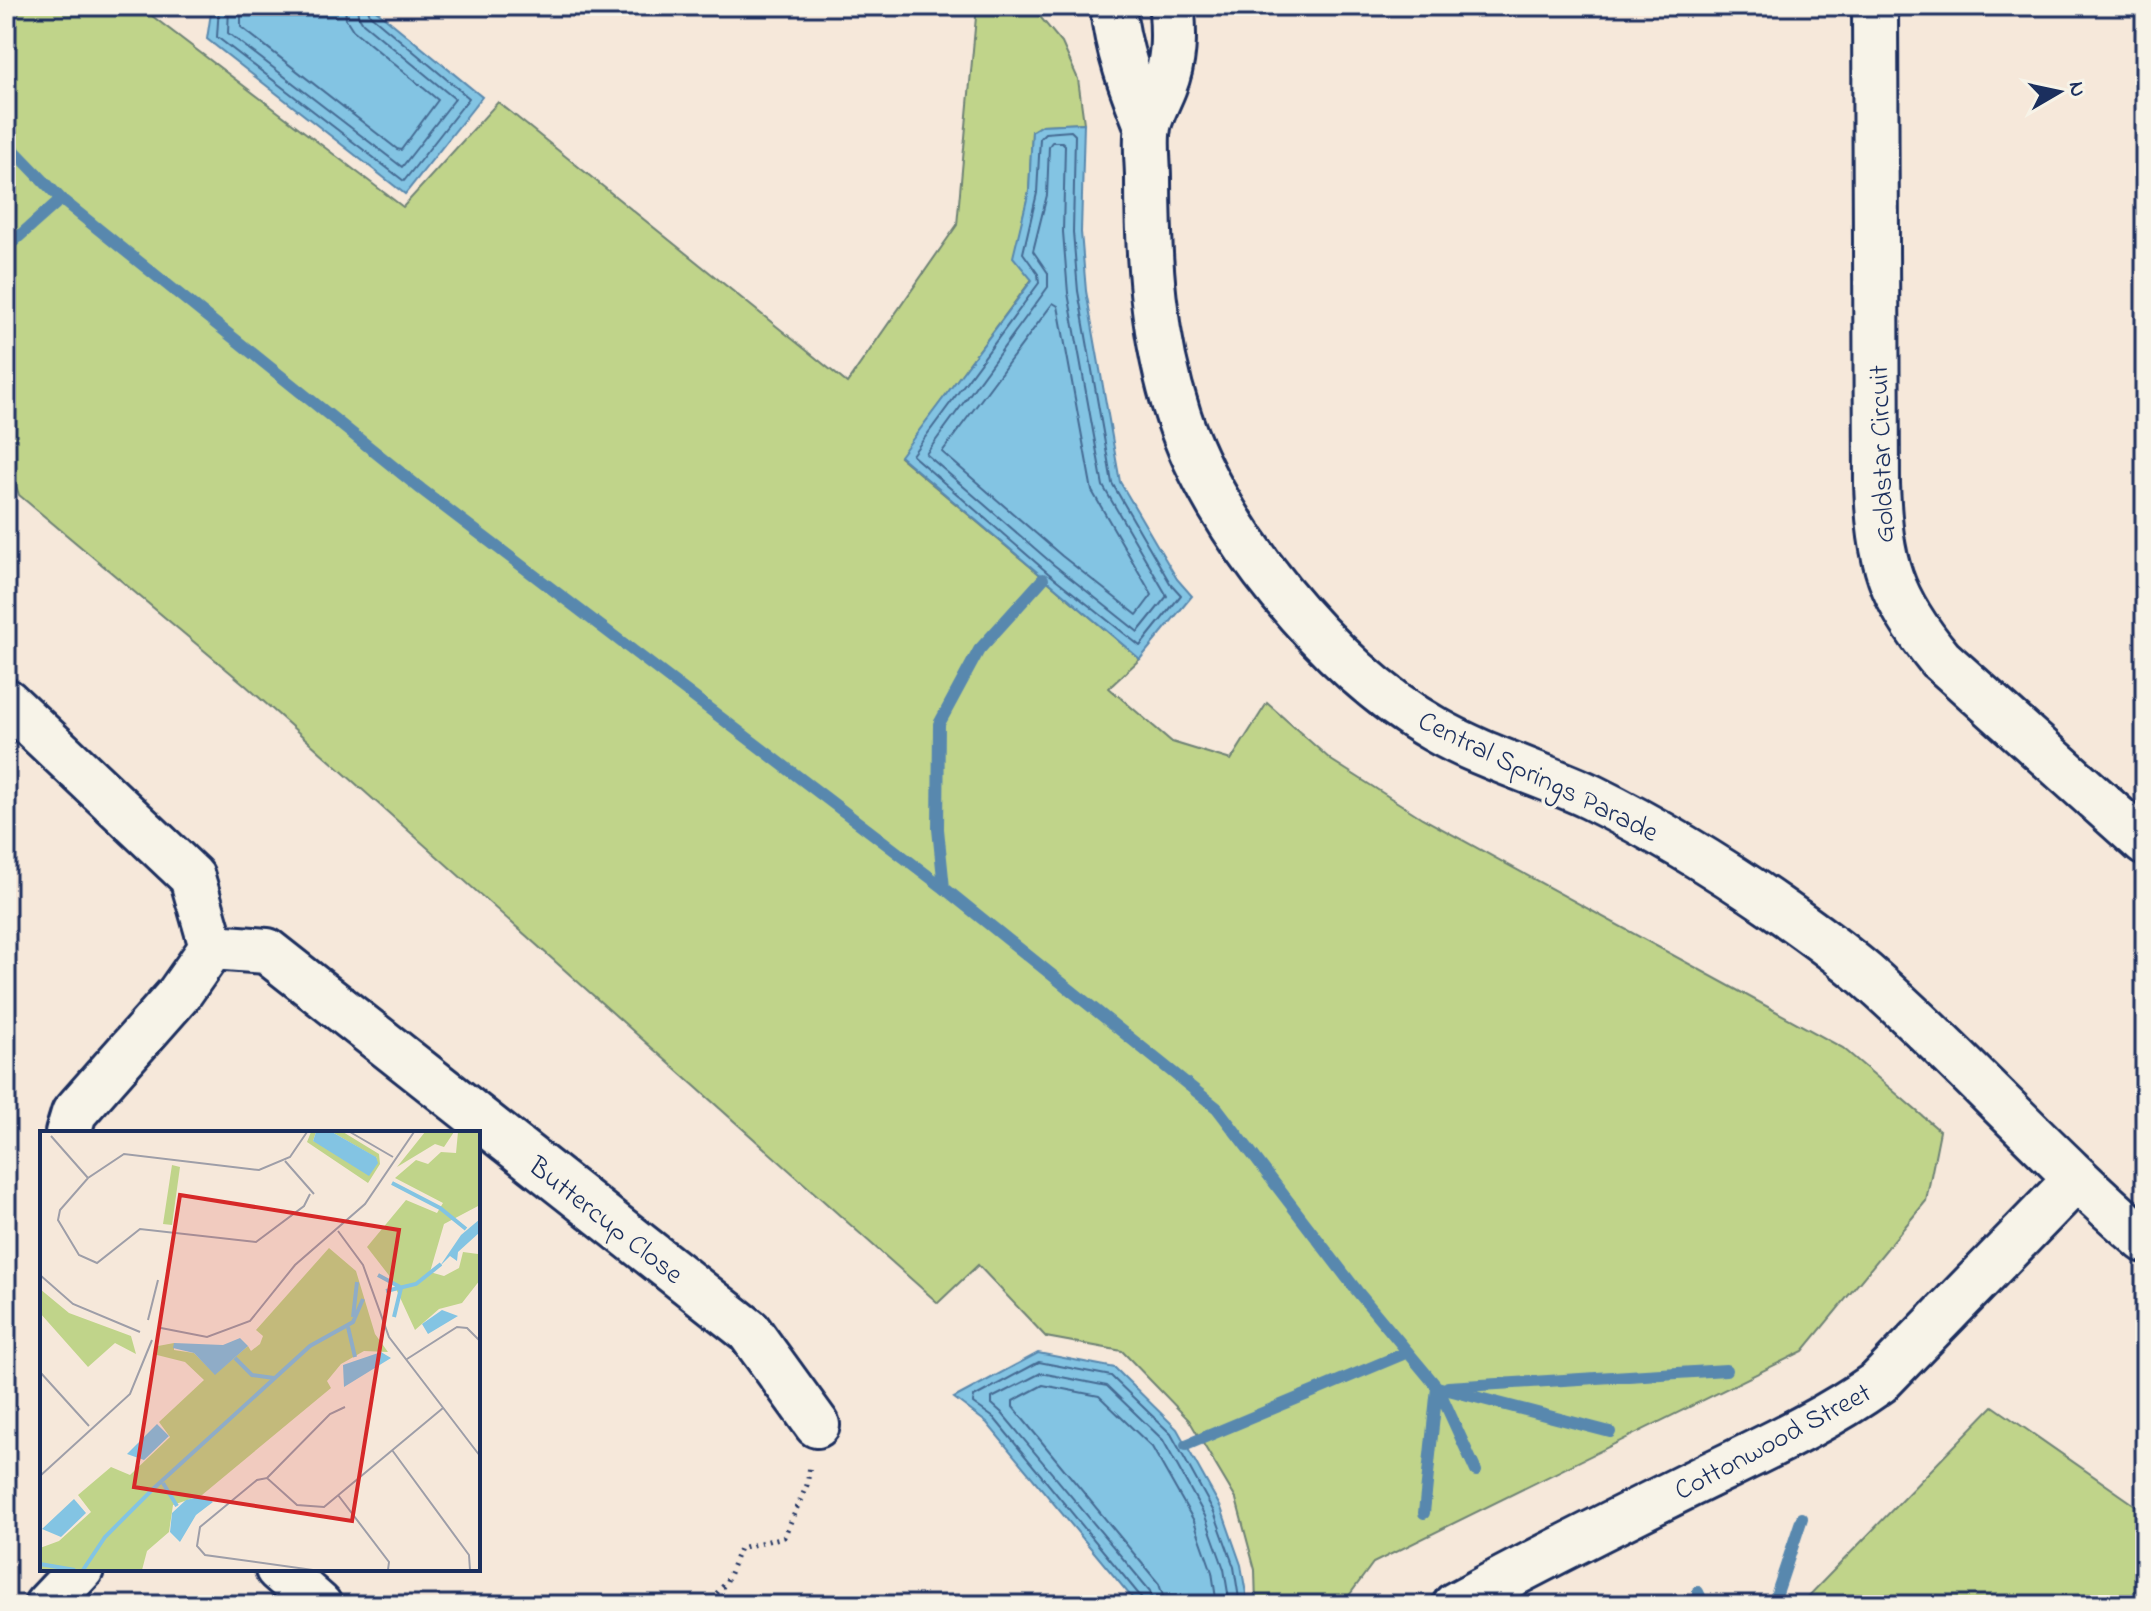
<svg xmlns="http://www.w3.org/2000/svg" width="2151" height="1611" viewBox="0 0 2151 1611" font-family="'Indie Flower',sans-serif">
	<style>
		.green { fill: #c0d48a; stroke: #6e8274; stroke-width: 2 }
		.water { fill: #83c4e3; stroke: #5988ae; stroke-width: 2 }
		.lines { fill: none; stroke-linecap: round; stroke-linejoin: round }
		.shore { stroke: #456b93; stroke-width: 2 }
		.stream { stroke: #5988ae; stroke-width: 12 }
		.minor-casing { stroke: #1b2f5e; stroke-width: 50 }
		.path { stroke: #1b2f5e; stroke-width: 5; stroke-dasharray: 2 6; stroke-linecap: butt }
		.minor { stroke: #f7f3e8; stroke-width: 44 }
		.labels { text-anchor: middle; stroke-width: 7; stroke-linejoin: round; paint-order: stroke }
		.street-label { font-size: 28px; fill: #1b2f5e; stroke: #f7f3e8 }
		.inset-river { fill: none; stroke: #83c4e3; stroke-width: 4 }
		.inset-road { fill: none; stroke: #9e9ea8; stroke-width: 2 }
		.view { fill: #d62828; fill-opacity: 0.15; stroke: #d62828; stroke-width: 4 }
		.inset-edge { fill: none; stroke: #1b2f5e; stroke-width: 4 }
	</style>
	<rect width="100%" height="100%" fill="#f6e8da"/>
	<filter id="ink" filterUnits="userSpaceOnUse"><feTurbulence type="fractalNoise" baseFrequency=".0125" numOctaves="2"/><feDisplacementMap in="SourceGraphic" scale="16" xChannelSelector="R" yChannelSelector="G"/><feConvolveMatrix kernelMatrix="1 2 1 2 8 2 1 2 1" color-interpolation-filters="sRGB"/></filter>
	<g filter="url(#ink)">
		<path class="green" d="M6,6H139L403,207L498,102L847,383L957,225L977,6H1024L1037,13L1062,43L1078,79L1084,123L1042,125L1032,131L1029,191L1014,257L1032,279L900,457L1140,659L1109,688L1172,742L1231,760L1267,703L1331,760L1422,818L1843,1048L1940,1131L1926,1201L1803,1351L1373,1563L1342,1605H1256L1255,1570L1236,1499L1189,1420L1122,1351L1046,1337L978,1265L938,1303L244,684L19,495L6,455Z
			M1993,1406L2145,1512V1605H1800Z"/>
		<path class="water" d="M212,6H371L482,97L405,194L207,39Z
			M1084,123L1081,232L1086,291L1120,482L1177,579L1192,596L1140,659L900,456L1032,280L1013,257L1029,191L1032,131L1042,125Z
			M1038,1353L1115,1368L1177,1429L1221,1508L1241,1565L1248,1605H1138L987,1423L954,1398Z"/>
		<g class="lines">
			<path class="shore" d="M219,6L217,37L404,181L469,98L370,15L367,6
				M229,6L228,33L402,167L455,99L363,23L358,15L357,6
				M241,6V27L397,149L401,150L438,100L353,30L346,19L345,6
				M1045,133L1071,131L1075,135L1073,232L1078,291L1112,483L1170,583L1181,595L1140,646L1048,573L912,455L1039,283L1038,274L1023,253L1037,193L1040,138Z
				M1052,142H1062L1065,145L1063,232L1068,293L1103,486L1167,596L1138,632L1054,565L926,454L1048,287V273L1033,251L1047,195L1049,146Z
				M1053,303L1058,306L1092,491L1152,595L1137,615L1062,556L942,452Z
				M1144,1605L1141,1597L994,1418L973,1403L974,1397L1039,1362L1111,1376L1171,1434L1214,1512L1234,1567L1240,1605
				M1154,1605L1150,1591L1001,1412L992,1404V1398L1041,1373L1107,1386L1163,1440L1205,1516L1224,1569L1230,1605
				M1166,1605L1159,1584L1013,1407V1401L1043,1385L1099,1396L1152,1447L1194,1521L1212,1572L1217,1605"/>
			<path class="stream" d="M6,142L61,199L421,489L944,888L1217,1108L1357,1291L1437,1387L1610,1432
				M6,248L61,199
				M944,888L938,829L939,724L979,650L1043,579
				M1448,1387L1726,1370
				M1439,1390L1476,1471
				M1186,1445L1408,1352
				M1424,1513L1437,1387
				M1698,1592L1704,1605
				M1773,1605L1802,1518"/>
			<defs>
				<path id="minor" d="M1875,6L1877,484C1880,562 1889,597 1940,659L2145,843
					M1113,7C1117,49 1132,88 1148,128
					M1172,11C1174,38 1174,61 1164,86C1159,99 1151,113 1148,126C1145,142 1148,162 1148,178C1148,258 1153,338 1178,415C1215,529 1330,670 1434,729C1484,758 1540,773 1591,797C1656,829 1717,866 1776,907C1806,928 1837,950 1865,974C1962,1059 2047,1156 2145,1240
					M6,701L192,877L212,947L179,994L74,1113L68,1133
					M212,947L267,951L749,1331L817,1425
					M278,1569L319,1605
					M47,1605L81,1569
					M1455,1605C1533,1562 1612,1523 1693,1483C1756,1452 1822,1423 1879,1382L2077,1178"/>
			</defs>
			<use href="#minor" class="minor-casing"/>
			<path class="path" d="M706,1605L726,1583L740,1548L784,1537L807,1485L810,1466"/>
			<use href="#minor" class="minor"/>
		</g>
	</g>
	<g class="labels">
		<g class="street-label">
			<text transform="translate(1880 454) rotate(-92)" y="10">Goldstar Circuit</text>
			<text transform="translate(1539 775) rotate(26)" y="10">Central Springs Parade</text>
			<text transform="translate(607 1219) rotate(38)" y="10">Buttercup Close</text>
			<text transform="translate(1772 1440) rotate(-28)" y="10">Cottonwood Street</text>
		</g>
	</g>
	<g transform="translate(40 1131)">
		<rect width="440" height="440" fill="#f6e8da"/>
		<path d="M271,1H276L273,10L337,27L292,1H303L339,23L340,33L328,52L267,11ZM385,1H414L404,16L395,13L357,36ZM418,1H440V74L404,93L390,141L404,145L419,137L423,121L438,123L440,109V149L422,172L399,178L375,199L351,147L327,116L366,69L397,82L403,72L355,47L376,29L388,33L401,21L416,22ZM132,34L140,36L132,94L123,93ZM289,117L316,140L335,203L348,221L324,220L301,233L287,250L291,257L162,364L133,374L129,401L107,420L102,439L0,438V417L19,410L51,381L38,364L71,336L90,344L130,306L119,291L164,249L145,231L113,223L118,215L134,212V219L154,222L175,243L208,215L211,220L220,213L223,205L216,199ZM0,158L29,182L91,205L96,223L75,212L48,236L0,182Z" fill="#c0d48a"/>
		<path d="M276,1H292L336,26L338,32L329,45L273,10ZM440,88V101L418,121L417,130L410,125L400,135L421,104ZM402,179L418,185L388,203L382,193ZM200,207L208,215L175,244L154,222L133,217L134,212L183,214ZM341,221L351,227L304,256L303,234ZM117,293L129,305L104,329L87,323ZM163,365L173,371L156,384L140,411L130,401L132,382L146,369ZM34,368L46,382L21,406L2,398Z" fill="#83c4e3"/>
		<path class="inset-river" d="M352,52L400,77L426,98M338,144L360,156M346,160L376,153L401,133M313,186L317,151M354,186L361,157M308,196L315,226M195,227L212,244L234,247M123,352L137,375M0,433L35,439M43,439L65,406L114,357L270,215L313,191L323,168"/>
		<path class="inset-road" d="M267,1L250,26L219,39L84,23L48,47L20,79L18,89L39,124L57,132L100,98L216,111L264,75L270,63M310,1L353,26M11,5L48,47M245,30L274,63M298,100L323,134L349,206L440,325M0,144L33,173L100,201M108,189L118,149M121,197L167,206L210,190L255,134L325,73L374,1M367,228L417,196L427,197L440,210M0,241L49,295M352,319L429,424L430,439M0,345L90,263L112,209M227,347L290,283L305,276M298,364L349,431L348,439M273,439L165,424L157,415L160,396L217,349L227,347L257,374L284,376L403,277"/>
		<path class="view" d="M140,64L359,99L312,390L94,356Z"/>
		<rect width="440" height="440" class="inset-edge"/>
	</g>
	<rect width="2151" height="1611" fill="none" stroke="#f7f3e8" stroke-width="32"/>
	<rect x="16" y="16" width="2119" height="1579" fill="none" stroke="#1b2f5e" stroke-width="3" filter="url(#ink)"/>
	<g transform="translate(2059 92) rotate(81)" stroke="#f7f3e8" stroke-width="6" paint-order="stroke">
	<path d="M0-6L14 30L0 20L-14 30Z" fill="#1b2f5e"/>
	<text y="-12" font-size="22" font-weight="bold" text-anchor="middle" fill="#1b2f5e">N</text>
	</g>
</svg>
